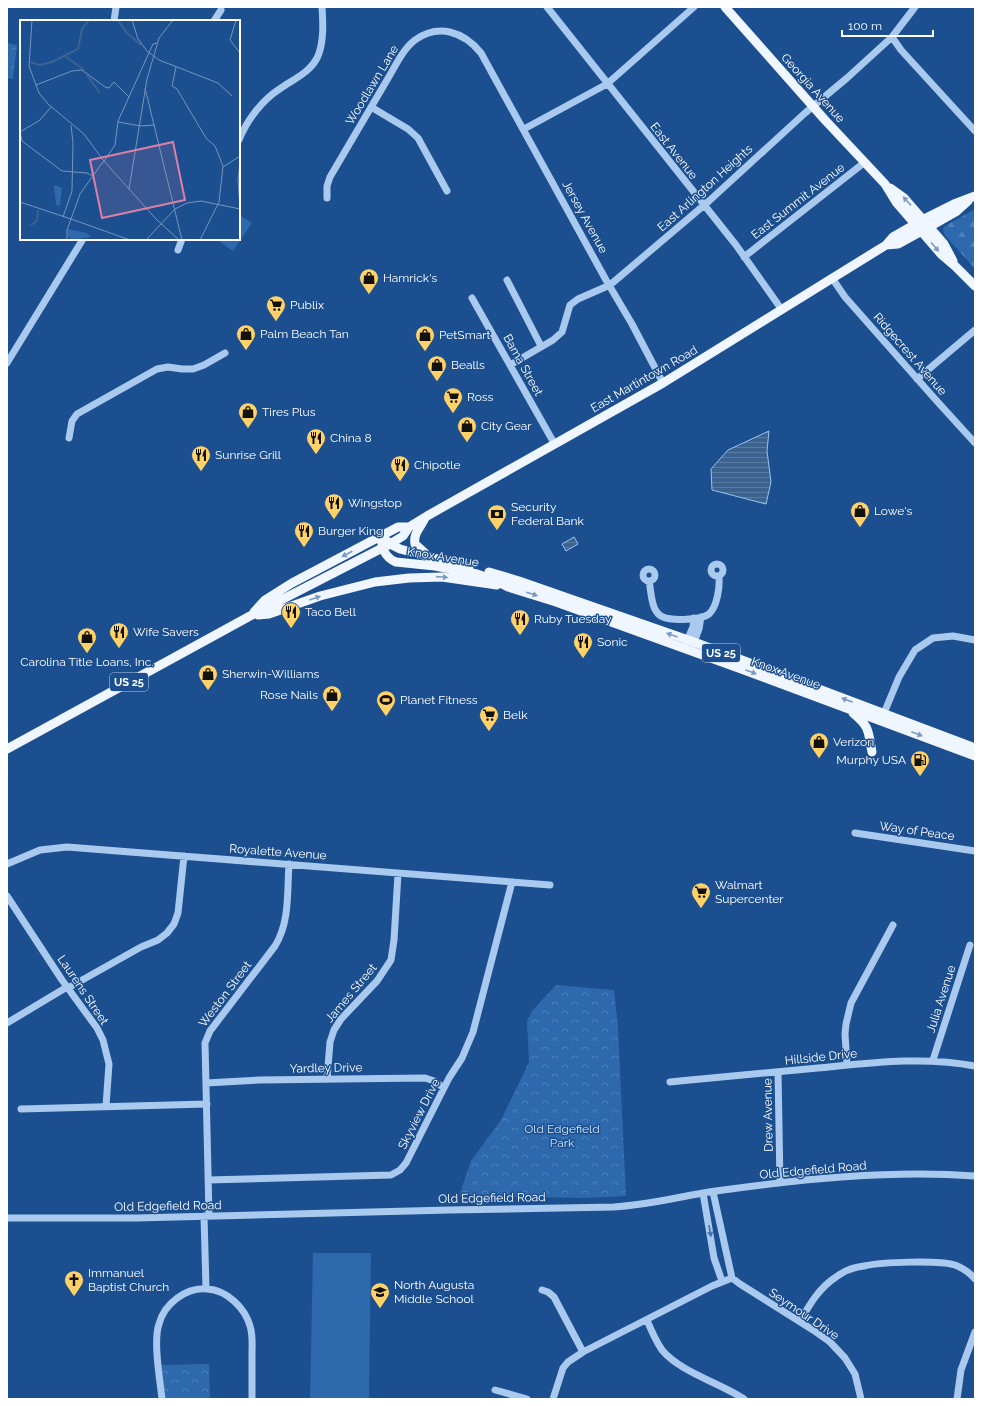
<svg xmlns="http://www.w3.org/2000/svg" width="982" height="1406" viewBox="0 0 982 1406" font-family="Raleway,sans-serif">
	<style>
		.grass { fill: #2e69ad }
		.forest { fill: url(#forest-firs) }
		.park { fill: url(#park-crowns) }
		.water { fill: url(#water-rules); stroke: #9cc4f0 }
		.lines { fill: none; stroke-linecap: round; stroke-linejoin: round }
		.minor { stroke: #a9c9ee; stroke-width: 7 }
		.major { stroke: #f0f6ff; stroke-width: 9 }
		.oneway { fill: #7b9ac1 }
		.oneway2 { fill: #4674ac }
		.labels { text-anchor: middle; stroke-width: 3; stroke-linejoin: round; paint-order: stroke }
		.shield { fill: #1b4f8f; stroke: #bbcadd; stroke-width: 1 }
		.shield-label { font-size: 11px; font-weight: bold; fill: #fff }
		.street-label { font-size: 12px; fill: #fff; stroke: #1b4f8f }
		.poi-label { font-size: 12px; fill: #fff; stroke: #1b4f8f; text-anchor: start }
		.park-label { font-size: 12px; fill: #cfe3fa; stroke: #1b4f8f }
		.inset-river { fill: none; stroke: #3c6290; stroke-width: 2 }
		.inset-road { fill: none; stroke: #7695bc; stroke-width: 1 }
		.view { fill: #dd80a5; fill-opacity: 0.15; stroke: #dd80a5; stroke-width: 2 }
		.inset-edge { fill: none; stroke: #fff; stroke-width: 2 }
	</style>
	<defs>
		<pattern id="forest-firs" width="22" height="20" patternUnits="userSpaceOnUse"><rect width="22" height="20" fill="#2e69ad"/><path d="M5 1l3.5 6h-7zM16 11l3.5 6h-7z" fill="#4d80b9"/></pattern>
		<pattern id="park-crowns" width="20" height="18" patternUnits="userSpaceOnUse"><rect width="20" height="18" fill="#2e69ad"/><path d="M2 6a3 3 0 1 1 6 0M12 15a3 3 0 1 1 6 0" fill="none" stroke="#4d80b9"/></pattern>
		<pattern id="water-rules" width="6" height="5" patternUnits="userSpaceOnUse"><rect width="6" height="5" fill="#3c6290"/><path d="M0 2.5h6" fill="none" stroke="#597aa1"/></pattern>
	</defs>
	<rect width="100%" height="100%" fill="#1b4f8f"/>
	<path class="grass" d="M239,215L252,223L233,251L220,242L222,239H239Z
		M313,1253H371L369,1399H310Z"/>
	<path class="forest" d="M975,209V269L944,234L943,229L945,226Z"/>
	<path class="park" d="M7,43L17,45L13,79L7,78Z
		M556,985L614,990L618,1028L626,1196L584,1198L459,1196L471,1161L501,1120L529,1062L527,1021L532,1011Z
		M209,1364L210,1399H162L159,1365Z"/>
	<path class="water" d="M769,431L767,451L771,482L766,504L712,490L711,469L728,450Z
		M574,537L578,544L566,551L562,544Z"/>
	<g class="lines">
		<path class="minor" d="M547,7L736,245L782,310
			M114,21L116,7
			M214,21L221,10
			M892,37L901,50L975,131
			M371,107L408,129L418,138L447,191
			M524,129L607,84L694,7
			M239,140C247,120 262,100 281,88C294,79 311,72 318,56C324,41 323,23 322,7
			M327,198V186L330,177C349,145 368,112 387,80C395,67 402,50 415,40C439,23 464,32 481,53L606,280L632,324L663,383
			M178,250L182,239
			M744,257L865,162
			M832,278L845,297L935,399L975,443
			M507,280L541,346
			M472,298L554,443
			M7,363L83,239
			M510,365L553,340L562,332L570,305L578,299L610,285L709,201L805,113L847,78L892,37L915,7
			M917,379L975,330
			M69,438L72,421L77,414L157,369L168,367L182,369H193L204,365L225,353
			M711 570a6 6 0 1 1 12 0a6 6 0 1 1-12 0Z
			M643 575a6 6 0 1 1 12 0a6 6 0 1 1-12 0Z
			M649,581C651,590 651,604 656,611C658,614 660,616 663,617C672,621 702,620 709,614C717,607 720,587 719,576
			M686,643L693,627L694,618
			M693,645L699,629L701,617
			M882,718L899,677L915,650L933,638L953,636L975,640
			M855,833L975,851
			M7,864L40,850L67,847L550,885
			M7,896L62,980L97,1028L103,1040L109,1064L106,1106
			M68,988L141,947L158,940L167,933L174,924L178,913L184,856
			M7,1023L67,987
			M933,1060L970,945
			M847,1065L845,1034L846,1024L851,1003L893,925
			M778,1072L780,1183
			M327,1079L330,1042L334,1030L341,1019L377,981L391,960L394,940L398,874
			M670,1082C719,1077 768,1073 818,1068C870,1063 923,1056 975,1066
			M206,1083L259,1080L425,1078L434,1081L444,1088
			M21,1109L207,1104
			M208,1180L391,1175L400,1170L406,1163L449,1078L462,1058L473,1032L512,882
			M713,1192L732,1278
			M703,1193L714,1258L722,1281
			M204,1216L206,1288
			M209,1216L205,1043L210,1031L275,946C290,922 287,892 289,864
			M7,1218H136L449,1210L614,1207C648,1205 682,1196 716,1191C801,1179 889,1170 975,1176
			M542,1290L548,1292L554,1297L583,1352
			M647,1320C651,1330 656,1341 662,1350C680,1372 720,1383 744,1399
			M800,1322C809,1305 819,1288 836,1277C844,1271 854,1267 864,1266C882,1262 938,1260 955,1265C963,1268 969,1272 975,1279
			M495,1390L527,1399
			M162,1399C160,1380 153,1341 159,1324C164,1304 186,1287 207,1289C227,1290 245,1308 250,1326C253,1335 252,1345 252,1353C252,1369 252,1384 252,1399
			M553,1399L563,1368L568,1362L583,1352L712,1286L732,1278L740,1284L813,1330L830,1342L845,1358L855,1374L861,1399
			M957,1399L961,1370L975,1332"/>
		<path class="major" d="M725,7L825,120L885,184L896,202L941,254L955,266L975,286
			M890,188L904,198L944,244L953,261
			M886,245L898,244L929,227L957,211L968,201
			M381,536C382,548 384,557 396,562L435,566L477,574L497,581L508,587L556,602L744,670L975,756
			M387,541L392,545L400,549L469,567
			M425,553L415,544C413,533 421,527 425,518
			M489,572L519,581L694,642L975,748
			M254,612L265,600L292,583L398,527H409
			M258,615L269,614L320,596L375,582L409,578L442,577L497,585
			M853,713C870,727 868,731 872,752
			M7,749L250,616L390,544L403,536L409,527L427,516L663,383L886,245L893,237L928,217L954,204L975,196"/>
	</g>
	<defs><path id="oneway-solid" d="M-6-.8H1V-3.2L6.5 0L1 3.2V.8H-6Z"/></defs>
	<g class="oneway">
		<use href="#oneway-solid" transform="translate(907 201) rotate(-133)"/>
		<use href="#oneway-solid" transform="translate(935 247) rotate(50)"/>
		<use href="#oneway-solid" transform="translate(347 554) rotate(152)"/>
		<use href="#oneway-solid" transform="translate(442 577) rotate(4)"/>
		<use href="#oneway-solid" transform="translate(532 594) rotate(17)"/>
		<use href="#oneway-solid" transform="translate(315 598) rotate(-19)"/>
		<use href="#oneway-solid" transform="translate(672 635) rotate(-160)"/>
		<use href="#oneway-solid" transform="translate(751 672) rotate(20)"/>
		<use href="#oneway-solid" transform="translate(847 700) rotate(-160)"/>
		<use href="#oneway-solid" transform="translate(917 734) rotate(21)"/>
	</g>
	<use class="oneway2" href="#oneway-solid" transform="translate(710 1231) rotate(80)"/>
	<defs>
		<symbol id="shop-pin" viewBox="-11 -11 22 30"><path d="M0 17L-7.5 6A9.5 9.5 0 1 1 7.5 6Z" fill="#ffd166" stroke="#1b4f8f"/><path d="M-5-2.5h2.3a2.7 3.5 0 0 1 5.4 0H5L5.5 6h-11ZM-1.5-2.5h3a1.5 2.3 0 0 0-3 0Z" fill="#111"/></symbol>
		<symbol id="supermarket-pin" viewBox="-11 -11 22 30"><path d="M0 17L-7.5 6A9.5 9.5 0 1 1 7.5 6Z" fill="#ffd166" stroke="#1b4f8f"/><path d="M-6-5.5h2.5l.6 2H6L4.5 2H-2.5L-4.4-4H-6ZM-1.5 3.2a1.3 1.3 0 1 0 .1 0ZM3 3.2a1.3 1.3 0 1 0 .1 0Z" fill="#111"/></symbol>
		<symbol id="restaurant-pin" viewBox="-11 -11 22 30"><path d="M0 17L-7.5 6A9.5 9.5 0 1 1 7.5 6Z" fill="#ffd166" stroke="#1b4f8f"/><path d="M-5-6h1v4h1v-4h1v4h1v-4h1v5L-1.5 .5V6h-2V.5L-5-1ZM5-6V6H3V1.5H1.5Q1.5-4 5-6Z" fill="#111"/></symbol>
		<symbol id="bank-pin" viewBox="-11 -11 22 30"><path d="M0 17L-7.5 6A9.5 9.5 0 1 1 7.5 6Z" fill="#ffd166" stroke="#1b4f8f"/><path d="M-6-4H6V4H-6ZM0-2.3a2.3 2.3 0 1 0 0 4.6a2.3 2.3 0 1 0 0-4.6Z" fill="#111"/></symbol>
		<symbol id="stadium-pin" viewBox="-11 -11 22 30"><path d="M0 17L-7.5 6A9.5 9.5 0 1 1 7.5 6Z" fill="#ffd166" stroke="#1b4f8f"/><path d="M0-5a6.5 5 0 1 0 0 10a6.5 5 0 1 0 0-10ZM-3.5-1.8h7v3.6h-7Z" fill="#111"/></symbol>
		<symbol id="fuel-pin" viewBox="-11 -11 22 30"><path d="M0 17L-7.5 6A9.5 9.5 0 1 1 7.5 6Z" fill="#ffd166" stroke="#1b4f8f"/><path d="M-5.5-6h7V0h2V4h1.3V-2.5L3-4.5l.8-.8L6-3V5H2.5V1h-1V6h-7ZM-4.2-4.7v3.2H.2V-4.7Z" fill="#111"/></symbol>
		<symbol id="church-pin" viewBox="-11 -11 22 30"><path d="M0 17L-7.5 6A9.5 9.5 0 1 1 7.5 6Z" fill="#ffd166" stroke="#1b4f8f"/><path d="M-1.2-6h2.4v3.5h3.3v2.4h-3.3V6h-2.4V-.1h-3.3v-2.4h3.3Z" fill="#111"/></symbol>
		<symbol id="school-pin" viewBox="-11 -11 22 30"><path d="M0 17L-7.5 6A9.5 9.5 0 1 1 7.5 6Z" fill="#ffd166" stroke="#1b4f8f"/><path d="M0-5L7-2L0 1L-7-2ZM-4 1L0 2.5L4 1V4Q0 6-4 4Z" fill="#111"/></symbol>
	</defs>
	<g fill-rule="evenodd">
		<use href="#shop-pin" x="358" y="267" width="22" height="30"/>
		<use href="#supermarket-pin" x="265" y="294" width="22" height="30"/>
		<use href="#shop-pin" x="235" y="323" width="22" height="30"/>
		<use href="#shop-pin" x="414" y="324" width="22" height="30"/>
		<use href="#shop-pin" x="426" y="354" width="22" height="30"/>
		<use href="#supermarket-pin" x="442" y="386" width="22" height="30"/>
		<use href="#shop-pin" x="237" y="401" width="22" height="30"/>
		<use href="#shop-pin" x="456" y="415" width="22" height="30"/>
		<use href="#restaurant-pin" x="305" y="427" width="22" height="30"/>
		<use href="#restaurant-pin" x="190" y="444" width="22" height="30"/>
		<use href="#restaurant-pin" x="389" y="454" width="22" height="30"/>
		<use href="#restaurant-pin" x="323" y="492" width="22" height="30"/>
		<use href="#shop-pin" x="849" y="500" width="22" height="30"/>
		<use href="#bank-pin" x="486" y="503" width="22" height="30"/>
		<use href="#restaurant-pin" x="293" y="520" width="22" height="30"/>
		<use href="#restaurant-pin" x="280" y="601" width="22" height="30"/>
		<use href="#restaurant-pin" x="509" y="608" width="22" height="30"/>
		<use href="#restaurant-pin" x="108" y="621" width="22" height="30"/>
		<use href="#shop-pin" x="76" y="626" width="22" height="30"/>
		<use href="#restaurant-pin" x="572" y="631" width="22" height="30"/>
		<use href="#shop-pin" x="197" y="663" width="22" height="30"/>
		<use href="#shop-pin" x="321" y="684" width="22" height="30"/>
		<use href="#stadium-pin" x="375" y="689" width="22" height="30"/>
		<use href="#supermarket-pin" x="478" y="704" width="22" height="30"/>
		<use href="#shop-pin" x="808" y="731" width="22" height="30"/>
		<use href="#fuel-pin" x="909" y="749" width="22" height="30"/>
		<use href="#supermarket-pin" x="690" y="881" width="22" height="30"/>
		<use href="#church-pin" x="63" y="1269" width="22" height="30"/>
		<use href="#school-pin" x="369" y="1281" width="22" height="30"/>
	</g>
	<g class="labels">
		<g class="shield">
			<rect x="702" y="644" width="38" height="18" rx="3"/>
			<rect x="110" y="673" width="38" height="18" rx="3"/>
		</g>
		<g class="shield-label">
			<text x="721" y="657">US 25</text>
			<text x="129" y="686">US 25</text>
		</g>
		<g class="street-label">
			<text transform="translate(372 85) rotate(-59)" y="4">Woodlawn Lane</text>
			<text transform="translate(813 88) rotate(48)" y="4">Georgia Avenue</text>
			<text transform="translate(674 151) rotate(52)" y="4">East Avenue</text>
			<text transform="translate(705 188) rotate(-42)" y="4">East Arlington Heights</text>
			<text transform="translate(798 201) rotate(-38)" y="4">East Summit Avenue</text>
			<text transform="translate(585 217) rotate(61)" y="4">Jersey Avenue</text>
			<text transform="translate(910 354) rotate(49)" y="4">Ridgecrest Avenue</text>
			<text transform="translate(523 365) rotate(61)" y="4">Bama Street</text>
			<text transform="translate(644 379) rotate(-30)" y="4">East Martintown Road</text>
			<text transform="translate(443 557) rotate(9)" y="4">Knox Avenue</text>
			<text transform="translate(786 673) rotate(20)" y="4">Knox Avenue</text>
			<text transform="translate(917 831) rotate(8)" y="4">Way of Peace</text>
			<text transform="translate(278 852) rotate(4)" y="4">Royalette Avenue</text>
			<text transform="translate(83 990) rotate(56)" y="4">Laurens Street</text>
			<text transform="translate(351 993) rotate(-50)" y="4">James Street</text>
			<text transform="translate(225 994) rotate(-53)" y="4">Weston Street</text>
			<text transform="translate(941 999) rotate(-72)" y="4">Julia Avenue</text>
			<text transform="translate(821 1057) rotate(-6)" y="4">Hillside Drive</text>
			<text transform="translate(326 1068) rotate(-1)" y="4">Yardley Drive</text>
			<text transform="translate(419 1114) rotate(-63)" y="4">Skyview Drive</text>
			<text transform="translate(768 1115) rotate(-91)" y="4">Drew Avenue</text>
			<text transform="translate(813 1170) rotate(-5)" y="4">Old Edgefield Road</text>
			<text transform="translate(492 1198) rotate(-1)" y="4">Old Edgefield Road</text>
			<text transform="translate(168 1206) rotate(-1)" y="4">Old Edgefield Road</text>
			<text transform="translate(804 1314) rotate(34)" y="4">Seymour Drive</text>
		</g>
		<g class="poi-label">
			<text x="383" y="282">Hamrick's</text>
			<text x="290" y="309">Publix</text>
			<text x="260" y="338">Palm Beach Tan</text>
			<text x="439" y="339">PetSmart</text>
			<text x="451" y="369">Bealls</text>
			<text x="467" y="401">Ross</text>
			<text x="262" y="416">Tires Plus</text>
			<text x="481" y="430">City Gear</text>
			<text x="330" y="442">China 8</text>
			<text x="215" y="459">Sunrise Grill</text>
			<text x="414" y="469">Chipotle</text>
			<text x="348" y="507">Wingstop</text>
			<text x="511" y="511">Security<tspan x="511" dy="14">Federal Bank</tspan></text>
			<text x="874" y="515">Lowe's</text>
			<text x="318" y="535">Burger King</text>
			<text x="305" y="616">Taco Bell</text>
			<text x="534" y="623">Ruby Tuesday</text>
			<text x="133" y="636">Wife Savers</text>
			<text x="597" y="646">Sonic</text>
			<text x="87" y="666" text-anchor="middle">Carolina Title Loans, Inc.</text>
			<text x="222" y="678">Sherwin-Williams</text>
			<text x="318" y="699" text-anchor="end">Rose Nails</text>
			<text x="400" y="704">Planet Fitness</text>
			<text x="503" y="719">Belk</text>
			<text x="833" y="746">Verizon</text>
			<text x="906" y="764" text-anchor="end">Murphy USA</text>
			<text x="715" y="889">Walmart<tspan x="715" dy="14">Supercenter</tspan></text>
			<text x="88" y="1277">Immanuel<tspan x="88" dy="14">Baptist Church</tspan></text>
			<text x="394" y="1289">North Augusta<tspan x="394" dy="14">Middle School</tspan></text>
		</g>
		<g class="park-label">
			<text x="562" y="1133">Old Edgefield<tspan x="562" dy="14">Park</tspan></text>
		</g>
	</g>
	<g transform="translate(20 20)">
		<rect width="220" height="220" fill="#1b4f8f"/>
		<path d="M34,165L42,168L40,186L36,185ZM48,209L67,213L71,217L51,220L48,216Z" fill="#2e69ad"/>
		<path class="inset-river" d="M98,0L107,13L121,25M45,36L64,50M10,42L20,45L32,42L58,29L62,9L69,0M67,55L80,73M11,205L17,201L18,190"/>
		<path class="inset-road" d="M12,0L9,46L19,73L28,84L64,114L83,140L136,199L159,220M112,0L118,19L127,31L139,40L198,63L212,76M216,0L210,20L220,33M156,47L152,66L157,69L186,118L195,126L203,146L199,182L180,220M16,65L52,51L62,50L85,67L89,68L94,62L109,77M125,68L162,220M31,87L20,100L0,112L2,121L42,151L67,153L73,156M98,102L121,106L135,105M220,143L218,160L220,186M82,144L95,125L98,101L133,24L137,23M203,147L220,136M109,169L127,59L139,18L153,0M0,182L51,199M43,197L52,171L53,123L51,105M51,199L110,220M47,220V210L60,174L82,143M126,220L155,189L167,183L181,181L220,189"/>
		<path class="view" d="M153,122L165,180L82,198L70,140Z"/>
		<rect width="220" height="220" class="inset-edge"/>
	</g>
	<rect width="982" height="1406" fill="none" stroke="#ffffff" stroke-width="16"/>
	<path d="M842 30v6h91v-6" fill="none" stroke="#ffffff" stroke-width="2"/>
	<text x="848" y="30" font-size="12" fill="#ffffff" stroke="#1b4f8f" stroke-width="3" paint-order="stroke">100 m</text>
</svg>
